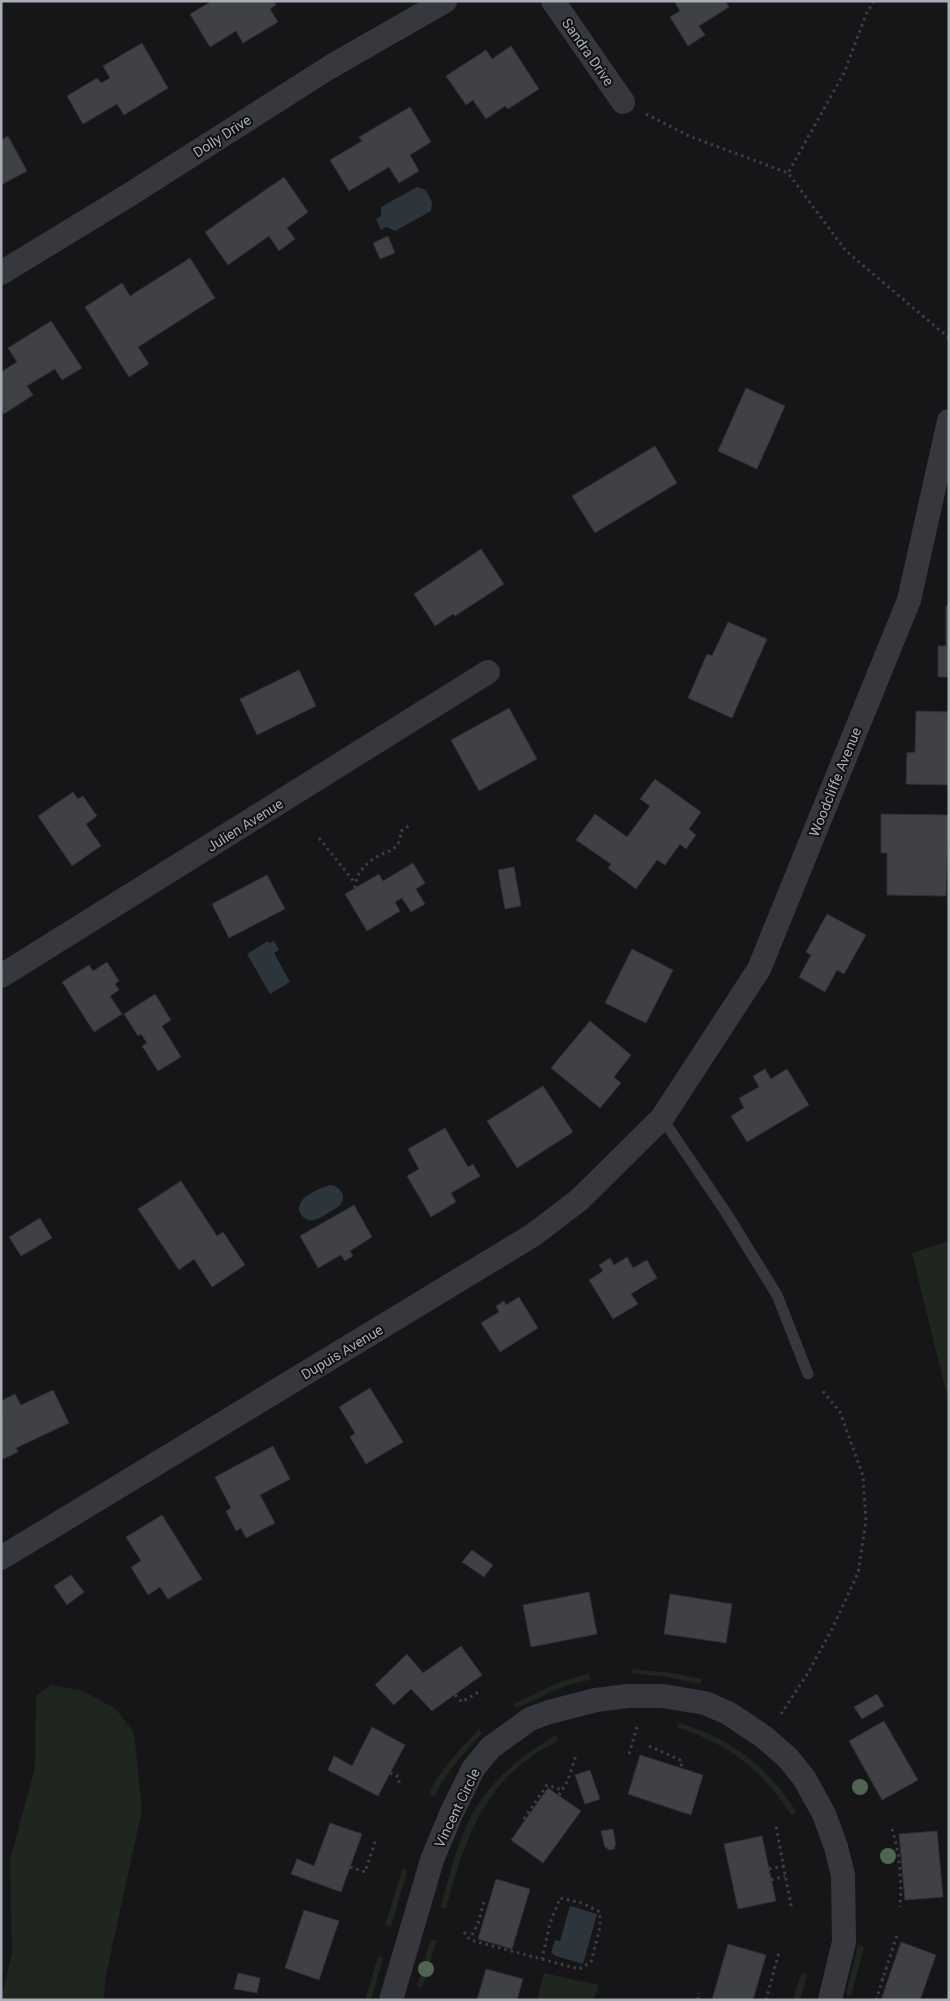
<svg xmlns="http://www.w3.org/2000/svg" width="950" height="2001" viewBox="0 0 950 2001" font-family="Roboto,sans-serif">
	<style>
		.green { fill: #1e261f }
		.water { fill: #2c353c }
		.building { fill: #404145; stroke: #303034 }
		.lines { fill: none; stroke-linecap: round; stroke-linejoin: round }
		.path { stroke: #3d3f44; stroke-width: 3; stroke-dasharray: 2.5 4; stroke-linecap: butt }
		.service { stroke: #37383d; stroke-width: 11 }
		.minor { stroke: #37383d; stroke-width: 24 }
		.tree { fill: #506452 }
		.labels { text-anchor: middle; stroke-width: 4; stroke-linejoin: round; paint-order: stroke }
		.street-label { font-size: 14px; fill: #a8adb8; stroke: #111113 }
	</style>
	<rect width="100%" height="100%" fill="#161618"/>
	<path class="green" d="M949,1241V1404L912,1253Z
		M631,1669L674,1673L702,1679L700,1684L667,1677L632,1673Z
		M589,1674L590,1680L567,1685L517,1708L513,1704L562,1681Z
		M51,1685L81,1690L116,1709L134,1733L142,1810L106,1975L104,2000H1L12,1953L10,1860L35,1767L36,1695Z
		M679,1723C730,1738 769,1767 797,1813L791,1815C761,1768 729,1745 677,1727Z
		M479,1729L482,1733C465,1753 444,1773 434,1798L429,1793C441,1768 461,1749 479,1729Z
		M556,1735L558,1741C485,1777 466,1835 446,1909L441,1907C451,1870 460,1828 483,1797C502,1771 529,1751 556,1735Z
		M403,1868L407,1871L391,1927L385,1925Z
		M437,1939L422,1988L417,1986L430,1941Z
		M858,1945L864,1947L851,1996L846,1994Z
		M378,1956L383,1958L371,2000H365Z
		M544,1973L599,1985L594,2000H537Z
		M806,1973L807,1975L800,2000H793L801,1974Z"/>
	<path class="water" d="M417,187L426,190L432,202L431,211L395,231L386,227L381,230L376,219L381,216V207Z
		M268,941L269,943L274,941L279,950L274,953L290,982L270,994L247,954Z
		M329,1185C338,1185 347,1194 341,1204C338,1208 332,1210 328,1213C317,1220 307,1226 299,1211C298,1196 317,1190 329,1185Z
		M570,1906L597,1914L583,1964L556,1956L551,1953L555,1940L560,1941Z"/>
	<path class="building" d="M212,1H274L276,5L270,9L278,22L243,43L236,31L210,47L190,14Z
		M674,1H725L729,7L699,26L705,35L688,46L670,17L680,11Z
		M142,43L168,88L124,115L117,104L83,124L67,96L97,78L101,83L110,78L103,66Z
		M511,46L539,89L508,109L505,106L486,119L473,100L466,105L446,76L486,50L492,59Z
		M410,107L431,142L410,155L419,171L399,183L389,167L349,191L330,160L362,141L359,137Z
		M8,136L27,171L1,185V140Z
		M284,177L308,212L287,228L295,239L279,251L269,236L228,265L205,232Z
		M388,236L395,253L380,259L373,243Z
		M190,258L215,298L138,347L149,364L129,377L85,307L122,283L130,296Z
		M51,321L82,368L62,380L55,369L27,386L33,395L4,414L1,410V372L17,362L8,348Z
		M746,388L785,406L757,469L718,451Z
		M655,446L677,483L595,533L572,496Z
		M481,549L504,584L455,616L453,614L435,626L414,594Z
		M946,606H949V677H938V646H946Z
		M728,622L767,639L732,718L688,698L707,654L712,656Z
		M299,670L316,706L257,735L240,699Z
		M509,708L537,759L479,791L451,740Z
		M916,711L949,712V785L906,784L907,753L915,752Z
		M655,779L701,812L689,829L696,835L686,849L680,844L665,865L657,860L636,889L608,868L611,864L576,840L595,814L627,837L650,806L640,799Z
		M73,792L78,799L83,796L97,816L86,824L101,846L72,866L38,816Z
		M881,814L949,815L946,896L887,895V853H881Z
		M413,863L425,883L416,889L425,904L411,912L402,898L395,902L400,911L367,931L345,894L379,874L383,881Z
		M514,867L521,906L505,909L498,870Z
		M267,875L285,909L229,938L212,904Z
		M827,914L866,935L844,974L837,970L825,992L799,977L811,955L806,952Z
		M632,949L673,970L646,1023L605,1003Z
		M107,962L119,981L115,984L119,990L110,996L122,1014L94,1032L62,982L89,965L93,971Z
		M155,994L171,1020L162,1026L181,1057L158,1071L142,1046L147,1043L141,1034L138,1036L124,1014Z
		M590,1021L631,1055L614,1077L621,1083L600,1108L551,1068Z
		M765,1069L771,1079L787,1069L809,1105L747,1142L731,1116L744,1108L739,1098L759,1087L753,1076Z
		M543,1086L573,1132L517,1168L487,1121Z
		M445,1128L468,1167L473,1164L480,1176L451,1193L456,1202L431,1217L407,1176L419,1169L408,1149Z
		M181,1181L217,1236L223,1232L245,1265L212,1287L194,1259L179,1270L138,1209Z
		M354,1205L372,1237L350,1251L353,1256L345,1261L341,1255L318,1268L300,1236Z
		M40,1218L52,1238L21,1256L9,1237Z
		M627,1257L633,1268L647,1260L657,1278L631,1294L638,1304L613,1319L589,1280L603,1271L599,1265L610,1258L614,1265Z
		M519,1297L538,1328L500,1352L481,1323L499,1312L496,1306L504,1301L506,1305Z
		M370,1388L403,1442L366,1464L350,1437L355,1433L339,1407Z
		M53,1390L69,1423L16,1448L18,1452L1,1460V1412L3,1411L1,1401L15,1394L21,1405Z
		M273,1446L290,1479L260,1495L275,1523L246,1538L241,1528L236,1531L226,1511L231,1508L215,1477Z
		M162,1515L202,1579L168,1599L160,1587L148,1595L131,1567L141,1561L126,1537Z
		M472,1550L493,1565L484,1577L462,1562Z
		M71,1575L84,1592L67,1605L54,1586Z
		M589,1592L597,1634L531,1647L523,1605Z
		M670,1594L732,1604L726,1643L664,1634Z
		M461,1646L482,1675L432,1711L411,1689L394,1705L375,1685L407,1654L423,1673Z
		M877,1694L884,1706L862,1719L854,1707Z
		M884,1721L918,1780L882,1800L849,1741Z
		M372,1727L405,1745L378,1796L328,1770L334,1756L352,1766Z
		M640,1755L703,1775L691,1815L628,1794Z
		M590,1770L600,1799L585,1804L575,1775Z
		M548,1788L581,1811L543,1863L511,1840Z
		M330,1823L362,1834L341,1892L291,1874L297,1859L314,1866Z
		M613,1829L616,1846H614L615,1849L608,1850L607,1847L605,1848L601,1831Z
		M937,1831L943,1897L905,1900L899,1834Z
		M762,1836L776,1901L738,1909L724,1844Z
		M496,1879L530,1889L512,1949L478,1939Z
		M304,1910L339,1921L319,1980L285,1968Z
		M901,1942L936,1955L920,2000H881Z
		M728,1944L766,1955L753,2000H712Z
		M486,1969L523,1979L517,2000H477Z
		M238,1973L260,1978L257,1993L234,1989Z"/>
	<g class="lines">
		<path class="path" d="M874,1L867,12L844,73L788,173L846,251L949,338
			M646,114L689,136L788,173
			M319,838L355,883
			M355,888C356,873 366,862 380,855C387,852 395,850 399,842C401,839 400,834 401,831L410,825
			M455,1695L462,1702L480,1691
			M781,1714L808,1673L832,1629L858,1573L866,1521L863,1476L840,1412L821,1389
			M649,1746L682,1761L681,1767
			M629,1754L637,1727
			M390,1773L399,1777V1786
			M559,1795L568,1780L576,1755
			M524,1819L547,1785L562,1790
			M776,1827L792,1910
			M892,1829C900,1853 902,1883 900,1907
			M350,1867L365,1872L376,1839
			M769,1869L784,1866
			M771,1880L785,1876
			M464,1932L470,1940L579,1969L591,1962L600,1927V1912L582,1903L560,1898L550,1923L542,1959
			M472,1935L478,1923L484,1902H486
			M885,1968L891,1969
			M881,1979L887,1981
			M698,2000L699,1993
			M766,2000L779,1952
			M876,2000L897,1935"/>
		<path class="service" d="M662,1118L725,1211L777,1295L808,1374"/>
		<path class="minor" d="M553,1L623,102
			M1,273L129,195L330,67L445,1
			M1,976L488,672
			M1,1558L533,1235L579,1200L662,1118L759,969L909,600L949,421
			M391,2000L432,1860L451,1814L473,1769L490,1748L530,1719L549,1712L596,1700L628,1696H663L705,1703L728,1713L764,1737L788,1758L804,1778L824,1814L836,1847L843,1875L844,1942L830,2000"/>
	</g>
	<g class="tree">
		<circle cx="860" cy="1787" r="8"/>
		<circle cx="888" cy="1856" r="8"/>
		<circle cx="426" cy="1969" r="8"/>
	</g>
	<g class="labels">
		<g class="street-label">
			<text transform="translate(588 52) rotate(55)" y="5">Sandra Drive</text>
			<text transform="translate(222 136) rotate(-33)" y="5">Dolly Drive</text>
			<text transform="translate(835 782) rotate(-68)" y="5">Woodcliffe Avenue</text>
			<text transform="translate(245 825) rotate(-32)" y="5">Julien Avenue</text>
			<text transform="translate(342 1352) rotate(-31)" y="5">Dupuis Avenue</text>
			<text transform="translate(457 1808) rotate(-64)" y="5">Vincent Circle</text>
		</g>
	</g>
	<rect width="950" height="2001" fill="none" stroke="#a8adb8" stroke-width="5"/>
</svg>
